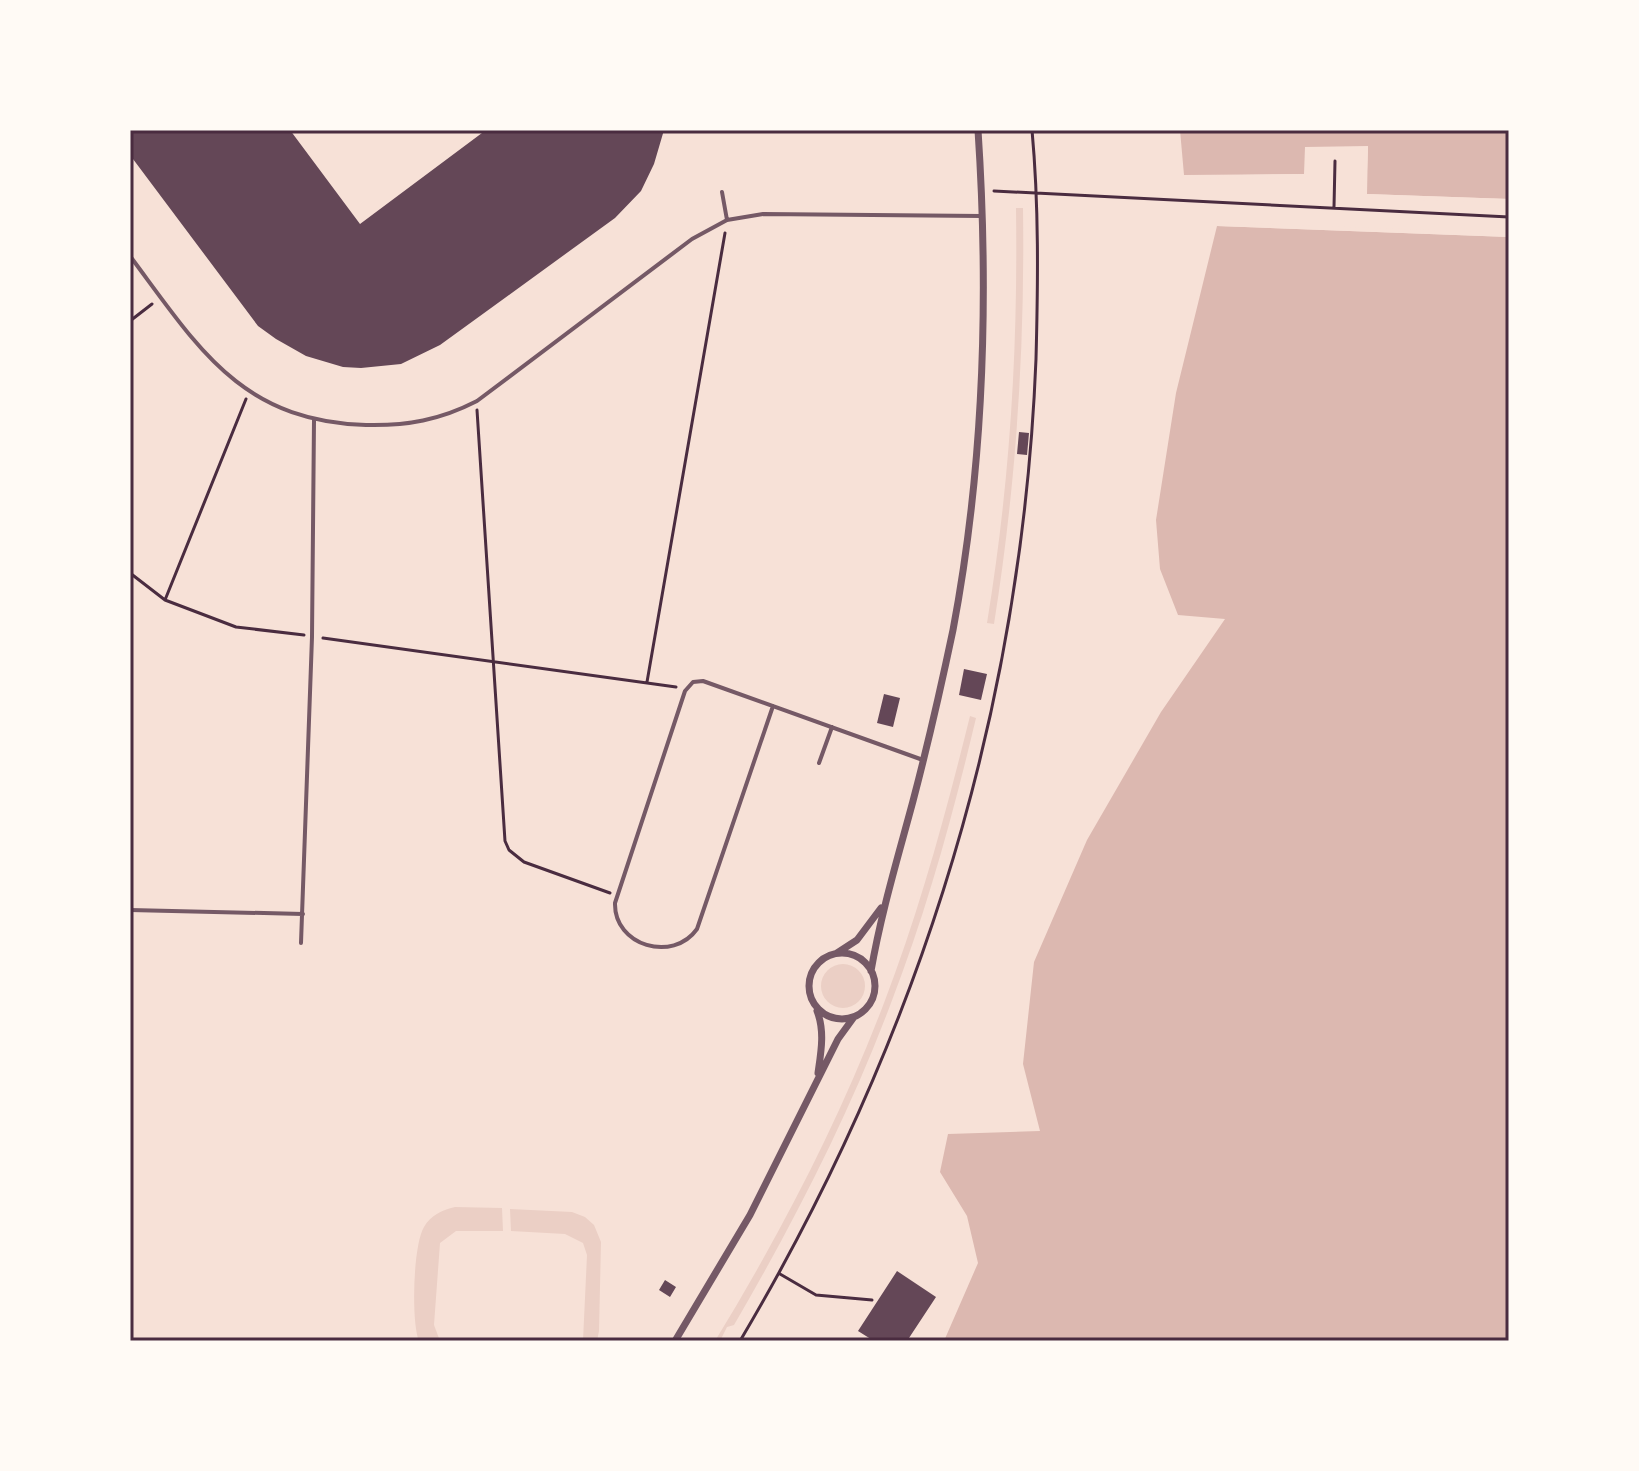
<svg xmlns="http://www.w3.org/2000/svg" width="1639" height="1471" viewBox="0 0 1639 1471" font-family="'Source Sans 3',sans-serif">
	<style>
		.green { fill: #ebcfc5 }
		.water { fill: #dcb8b0 }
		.pier { fill: #f7e1d7 }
		.building { fill: #644757 }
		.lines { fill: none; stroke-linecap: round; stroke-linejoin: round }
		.path { stroke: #4a2c40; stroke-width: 3 }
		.service { stroke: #755966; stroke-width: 4 }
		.minor { stroke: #755966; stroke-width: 7 }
		.neatline { fill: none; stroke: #4a2c40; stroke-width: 3 }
	</style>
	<rect width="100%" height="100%" fill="#f7e1d7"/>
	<path class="green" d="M1016,208H1023C1025,349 1016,486 994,624L987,623C1010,482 1018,351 1016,208Z
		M970,716L976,718C953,815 927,910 891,1003C849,1115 794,1222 734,1325L727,1327L720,1341H715C781,1233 839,1121 884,1003C920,909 946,813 970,716Z
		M821 986a22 22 0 1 1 44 0a22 22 0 1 1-44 0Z
		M455,1207L502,1208L503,1231H456L440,1243L434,1325L440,1341H419C411,1322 413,1245 424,1227C431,1215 442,1210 455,1207Z
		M510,1209L572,1212L585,1217L594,1225L601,1242L599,1331L597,1341H583L587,1255L583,1243L565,1234L511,1231Z"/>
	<path class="water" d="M1180,130H1509V199L1366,194L1368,147L1306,148L1305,174L1184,175Z
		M1217,226L1509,237V1341H944L978,1263L967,1216L940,1172L948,1134L1040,1131L1023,1064L1034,962L1087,840L1161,712L1225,619L1178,615L1160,569L1156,520L1176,393Z"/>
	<path class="pier" d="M1368,146L1367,194L1509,199V203L1365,198L1362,194L1364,150L1309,151V175L1305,178L1184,179L1180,176L1304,174L1305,147Z
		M1218,222L1509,233V237L1217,226Z"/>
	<path class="building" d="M130,130H290L360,224L486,130H664L654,164L641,191L615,218L440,345L401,364L361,368L343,367L306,356L276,339L258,326L130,155Z
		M1019,432L1029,433L1027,455L1017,454Z
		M964,669L987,674L981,700L959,695Z
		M884,694L900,698L893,727L877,723Z
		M897,1271L936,1297L907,1341H874L858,1331Z
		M665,1280L676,1287L670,1297L659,1290Z"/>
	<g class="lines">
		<path class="path" d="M994,191L1509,217
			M1334,207L1335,161
			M130,321L152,304
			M477,410L505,841L509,850L524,862L610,893
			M130,573L165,600L236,627L304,635
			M165,600L246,399
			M323,638L676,687
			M647,682L725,233
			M780,1274L816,1295L872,1300
			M740,1341C919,1039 1022,711 1036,359C1038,283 1039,206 1032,130"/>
		<path class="service" d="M722,192L727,220
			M130,256C198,347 240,421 366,425C407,426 440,420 477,401L692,239L727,220L763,214L982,216
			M773,706L697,929C673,963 614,946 615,903L685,691L693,682L703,681L923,760
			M819,763L832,727
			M130,910L303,914
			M301,943L312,637L314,420"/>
		<path class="minor" d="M837,953L857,940L881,908
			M809 986a33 33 0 1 1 66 0a33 33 0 1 1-66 0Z
			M871,971C881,913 898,857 913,801C928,744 941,687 953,630C984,466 989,296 978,130
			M817,1011C825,1031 821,1052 818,1073
			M675,1341L750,1215L838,1039L854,1017"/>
	</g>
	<rect width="1639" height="1471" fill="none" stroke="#fffaf5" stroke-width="264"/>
	<rect x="132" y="132" width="1375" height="1207" class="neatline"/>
</svg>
